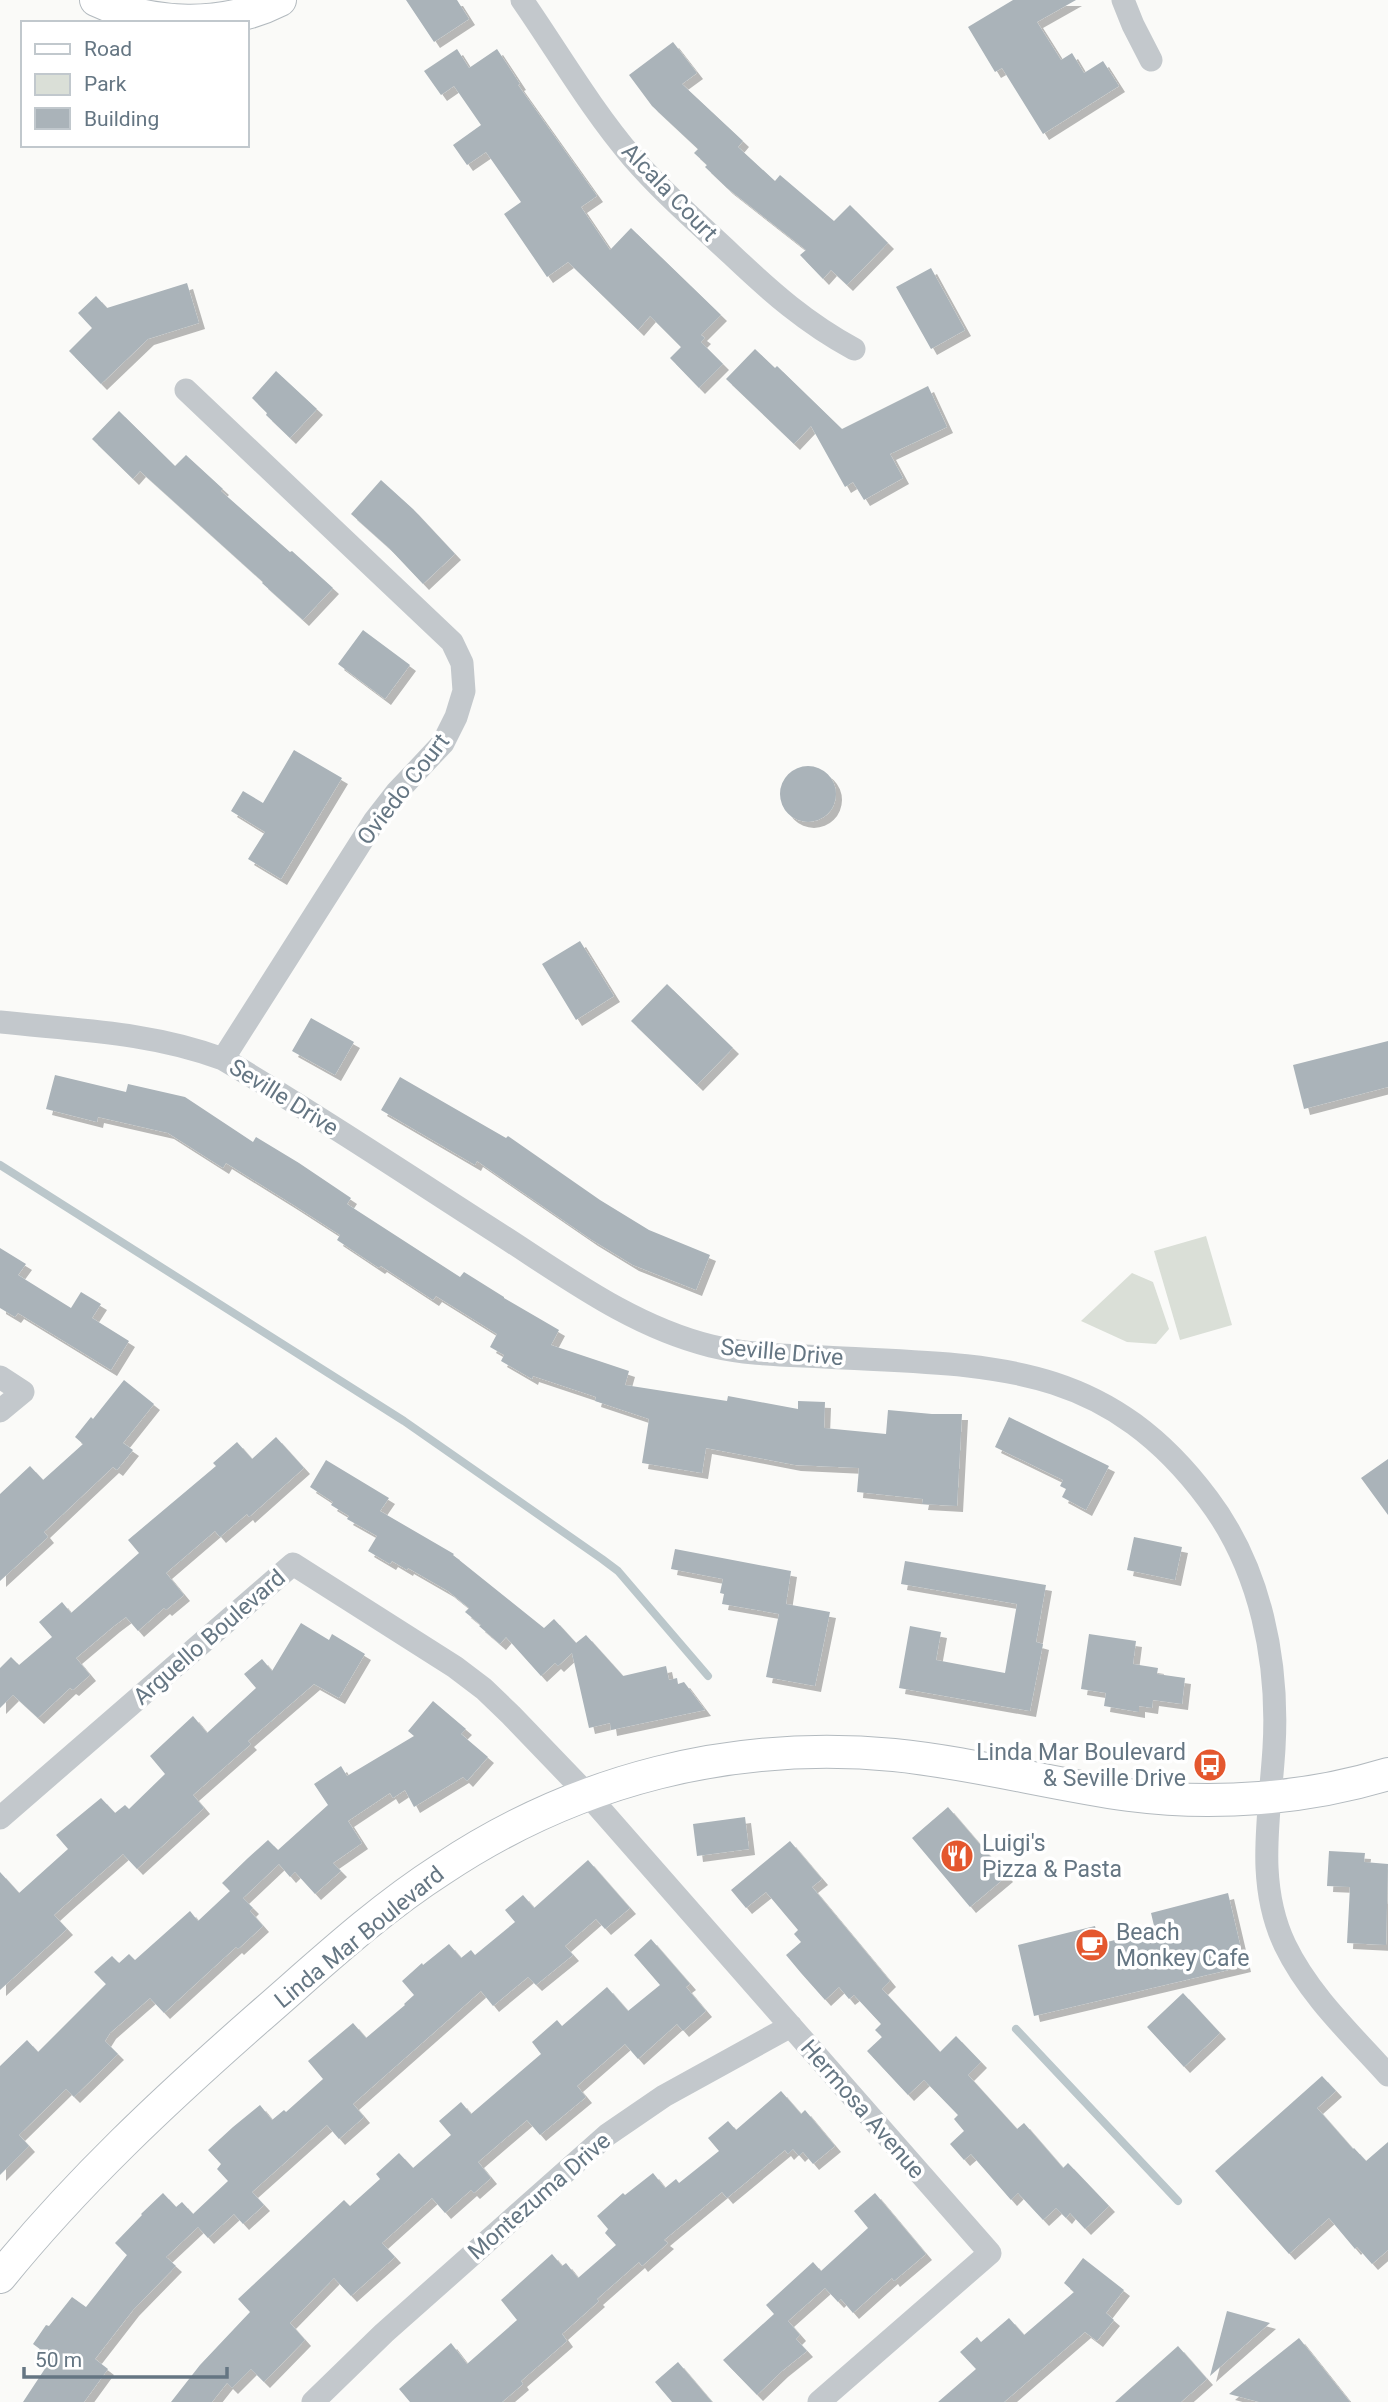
<svg xmlns="http://www.w3.org/2000/svg" width="1388" height="2402" viewBox="0 0 1388 2402" font-family="Roboto,sans-serif">
	<style>
		.green { fill: #dadfd7 }
		.lines { fill: none; stroke-linecap: round; stroke-linejoin: round }
		.stream { stroke: #bbc7cb; stroke-width: 8 }
		.building { fill: #aab3b9; filter: url(#shadow) }
		.secondary-casing { stroke: #b3babf; stroke-width: 34 }
		.street { stroke: #c3c8cc; stroke-width: 23 }
		.secondary { stroke: #fff; stroke-width: 32 }
		.labels { text-anchor: middle; stroke-width: 7; stroke-linejoin: round; paint-order: stroke }
		.street-label { font-size: 23px; fill: #657683; stroke: #fff }
		.poi-label { font-size: 23px; fill: #657683; stroke: #fff; text-anchor: start }
	</style>
	<defs>
		<filter id="shadow"><feDropShadow dx="6" dy="6" stdDeviation="0" flood-color="#0004"/></filter>
	</defs>
	<rect width="100%" height="100%" fill="#fafaf8"/>
	<path class="green" d="M1206,1236L1232,1325L1180,1340L1154,1251Z
		M1132,1273L1153,1282L1169,1329L1156,1344L1127,1342L1081,1321Z"/>
	<g class="lines">
		<path class="stream" d="M0,1165L404,1421L602,1559L618,1571L708,1676
			M1016,2029L1178,2201"/>
	</g>
	<path class="building" d="M406,0H457L469,19L434,42Z
		M1013,0H1076L1037,22L1061,60L1072,53L1084,73L1103,61L1119,86L1043,134L1002,68L995,72L968,27Z
		M673,42L697,73L682,84L743,141L738,147L775,181L780,175L834,221L850,205L888,243L847,285L831,270L823,279L800,255L806,250L727,188L705,167L707,165L694,153L698,149L652,106L629,75Z
		M457,49L469,68L497,49L520,84L518,85L597,196L581,207L610,250L631,228L721,315L701,335L705,338L701,342L723,364L699,388L670,358L681,347L650,316L638,330L568,262L547,277L504,214L521,202L486,152L467,165L453,145L481,125L454,86L441,95L424,71Z
		M931,268L965,330L931,349L896,287Z
		M187,283L199,323L148,339L101,384L69,351L92,328L78,313L96,296L107,308Z
		M755,349L775,368L777,366L842,429L928,386L947,427L890,454L903,478L864,500L853,482L845,487L811,426L794,444L726,379Z
		M276,371L317,409L290,438L266,415L267,413L252,398Z
		M119,411L175,466L186,455L223,489L221,491L290,552L292,551L333,588L303,620L262,583L263,582L140,471L133,479L92,439Z
		M381,480L413,509L455,554L423,584L389,548L351,514Z
		M363,630L410,665L385,699L338,664Z
		M294,750L342,778L281,879L248,859L265,832L231,811L243,791L263,803Z
		M780 794a28 28 0 1 1 56 0a28 28 0 1 1-56 0Z
		M580,941L614,996L576,1020L542,964Z
		M667,984L733,1048L697,1085L631,1021Z
		M311,1018L354,1042L335,1075L292,1051Z
		M1388,1041V1087L1304,1109L1293,1065Z
		M55,1075L126,1092L128,1084L185,1097L253,1142L256,1137L299,1163L351,1198L347,1204L460,1277L464,1272L504,1297V1298L559,1330L551,1345L629,1371L625,1385L727,1401L728,1396L798,1409V1401L825,1402L824,1428L886,1434L888,1410L932,1414H962L957,1506L922,1504L923,1499L857,1492L859,1468L795,1465L706,1448L702,1473L642,1463L649,1419L595,1401L596,1397L533,1376L532,1379L501,1361L504,1355L490,1347L497,1334L436,1296L433,1300L381,1266L379,1268L337,1240L340,1235L292,1204L226,1163L223,1168L168,1133L98,1117L97,1122L46,1109Z
		M400,1077L506,1138L508,1136L600,1200L649,1230L710,1255L696,1290L633,1265L592,1240L477,1161L475,1165L381,1110Z
		M0,1248L26,1264L18,1275L71,1308L81,1292L101,1304L92,1318L129,1341L111,1370L18,1313L15,1317L0,1308Z
		M124,1380L154,1404L123,1443L133,1450L117,1470L113,1467L44,1532L48,1537L0,1581V1494L30,1466L43,1480L83,1444L75,1437L91,1417L93,1419Z
		M1009,1417L1109,1466L1086,1510L1062,1497L1066,1489L1060,1486L1063,1480L995,1447Z
		M276,1437L304,1468L249,1517L247,1514L220,1537L215,1531L166,1573L184,1595L166,1610L164,1608L138,1631L126,1617L114,1626L76,1658L90,1675L73,1690L70,1688L38,1718L13,1695L0,1708V1668L11,1657L19,1665L52,1637L39,1622L62,1602L71,1613L139,1553L128,1540L216,1466L213,1463L237,1442L252,1459Z
		M1388,1459V1515L1361,1478Z
		M326,1460L389,1498L380,1511L454,1554L453,1555L544,1628L554,1619L576,1643L586,1635L623,1676L666,1666L669,1680L677,1678L678,1684L684,1682L705,1710L611,1730L610,1723L589,1728L572,1653L558,1666L555,1663L541,1676L506,1637L500,1644L479,1626L481,1625L465,1612L469,1608L448,1591L408,1568L407,1570L392,1561L390,1564L368,1551L377,1536L347,1519L349,1516L331,1505L333,1502L310,1487Z
		M1134,1537L1182,1547L1175,1580L1127,1570Z
		M675,1549L791,1571L786,1604L830,1612L815,1686L766,1677L779,1614L722,1604L724,1594L720,1593L723,1579L671,1569Z
		M905,1561L1046,1585L1036,1642L1043,1644L1030,1711L899,1688L910,1626L941,1632L936,1660L1005,1673L1017,1604L901,1584Z
		M301,1623L329,1640L332,1634L365,1654L339,1698L314,1684L248,1741L251,1744L193,1795L204,1808L137,1869L123,1854L65,1905L54,1915L67,1929L0,1990V1872L19,1893L68,1849L56,1835L101,1798L115,1813L125,1805L129,1809L165,1774L150,1756L193,1716L207,1733L256,1688L244,1674L262,1659L272,1671Z
		M1089,1634L1136,1641L1133,1664L1158,1668L1157,1674L1185,1678L1182,1704L1153,1700L1152,1708L1139,1706V1712L1104,1706L1106,1693L1081,1689Z
		M433,1701L466,1729L461,1734L488,1757L467,1781L463,1777L414,1807L405,1790L393,1798L390,1793L348,1821L362,1843L333,1863L341,1871L315,1894L295,1872L290,1877L279,1864L243,1898L253,1908L250,1911L263,1926L238,1949L236,1947L164,2013L150,1998L110,2033L105,2041L118,2054L74,2097L66,2089L19,2135L29,2146L0,2175V2066L27,2040L38,2052L106,1984L94,1972L112,1956L119,1963L129,1954L135,1960L190,1911L198,1921L230,1891L222,1883L248,1858L268,1840L278,1850L328,1805L314,1784L341,1766L347,1776L414,1736L408,1731Z
		M948,1807L1007,1876L970,1907L912,1838Z
		M745,1817L749,1849L697,1856L693,1824Z
		M790,1841L822,1879L812,1887L890,1981L882,1989L940,2052L956,2036L981,2062L968,2075L1017,2129L1024,2123L1063,2168L1068,2163L1109,2206L1085,2229L1070,2213L1066,2218L1056,2208L1043,2220L1018,2193L1011,2200L971,2154L964,2160L950,2144L964,2131L954,2119L958,2115L924,2080L908,2095L867,2051L882,2037L875,2030L881,2024L854,1995L849,1999L839,1987L825,2000L801,1973L786,1955L801,1942L794,1934L798,1930L766,1892L746,1908L731,1890Z
		M1329,1851L1365,1853L1364,1862L1388,1864L1386,1945L1347,1943L1350,1887L1327,1886Z
		M588,1860L630,1908L605,1929L596,1919L565,1946L573,1955L536,1985L528,1977L493,2006L481,1991L353,2104L364,2117L339,2139L327,2125L252,2192L264,2205L243,2224L234,2214L208,2238L198,2227L166,2257L176,2266L133,2310L95,2359L108,2369L84,2402H23L52,2358L33,2344L46,2325L49,2326L72,2297L86,2307L127,2255L115,2243L142,2215L141,2214L163,2193L176,2207L182,2202L193,2214L228,2181L217,2169L221,2164L208,2150L233,2127L260,2105L272,2120L284,2110L286,2112L323,2079L308,2061L353,2023L366,2038L405,2005L404,2004L414,1995L402,1981L422,1963L423,1965L449,1944L461,1958L471,1950L475,1955L515,1922L505,1910L523,1895L534,1908Z
		M1228,1893L1245,1966L1034,2016L1018,1945L1095,1926L1099,1944L1155,1930L1151,1913Z
		M651,1939L690,1984L686,1987L706,2011L683,2031L677,2024L638,2059L625,2044L577,2086L586,2097L540,2135L527,2120L478,2162L491,2178L474,2193L471,2190L445,2213L432,2198L382,2243L395,2257L351,2296L334,2278L290,2323L305,2340L264,2382L251,2369L232,2388L227,2383L212,2402H171L200,2365L250,2312L238,2299L344,2200L350,2206L380,2179L376,2174L399,2153L413,2168L451,2135L439,2121L461,2102L471,2114L541,2054L532,2042L557,2020L562,2026L607,1987L628,2011L660,1985L634,1955Z
		M1183,1993L1220,2033L1184,2067L1147,2027Z
		M1322,2076L1336,2091L1317,2108L1353,2149L1354,2148L1366,2161L1388,2142V2250L1372,2264L1357,2247L1355,2249L1329,2218L1289,2254L1215,2171Z
		M781,2091L801,2114L805,2110L835,2146L813,2164L803,2152L799,2156L793,2149L788,2154L785,2150L727,2198L722,2192L664,2240L668,2243L642,2266L639,2262L597,2299L599,2301L562,2334L567,2341L521,2381L523,2384L502,2402H410L399,2389L451,2343L467,2364L517,2320L501,2300L552,2254L562,2266L566,2263L578,2278L616,2245L605,2233L608,2229L597,2216L623,2193L625,2195L653,2173L665,2188L676,2179L679,2183L719,2151L708,2138L728,2121L736,2130Z
		M875,2193L926,2254L894,2281L892,2278L853,2313L841,2299L838,2302L825,2288L788,2321L800,2335L796,2339L807,2351L782,2371L757,2395L723,2360L774,2314L766,2305L813,2262L821,2271L868,2228L854,2211Z
		M1083,2258L1124,2290L1106,2313L1114,2320L1097,2341L1085,2332L1004,2402H938L976,2369L960,2352L977,2337L981,2342L1009,2318L1024,2335L1074,2292L1064,2283Z
		M1227,2311L1270,2323L1210,2376Z
		M1299,2338L1350,2402H1259L1229,2394Z
		M1178,2346L1207,2379L1181,2402H1115Z
		M678,2362L712,2402H672L655,2382Z"/>
	<g class="lines">
		<defs>
			<path id="secondary" d="M96,0C152,26 223,29 280,0
				M0,2277C77,2182 165,2100 257,2019C317,1967 375,1912 442,1869C577,1779 733,1740 894,1755C973,1763 1050,1784 1129,1795C1214,1806 1306,1799 1388,1774"/>
		</defs>
		<use href="#secondary" class="secondary-casing"/>
		<path class="street" d="M522,0C558,52 591,109 632,157C663,193 698,223 732,255C771,292 806,323 854,349
			M1123,0L1133,25L1151,60
			M186,390L452,642L462,663L464,691L456,717L443,743L396,793L375,820L223,1059
			M0,1022C75,1030 152,1032 223,1059C318,1115 410,1177 504,1237C569,1279 634,1327 711,1346C748,1355 787,1355 824,1357C984,1366 1102,1357 1208,1499C1261,1569 1279,1662 1274,1748C1270,1815 1255,1882 1285,1945C1309,1995 1352,2035 1388,2075
			M0,1377L23,1392L0,1411
			M0,1818L293,1564L455,1667L484,1689L511,1715L587,1794L990,2253L819,2402
			M313,2402L384,2333L607,2135L664,2096L791,2026"/>
		<use href="#secondary" class="secondary"/>
	</g>
	<defs>
		<symbol id="bus-disc" viewBox="-11 -11 22 22"><circle r="9.5" fill="#e4572e" stroke="#fff"/><path d="M-5-6H5V4H4V6H2V4H-2V6H-4V4H-5ZM-3.5-4V0h7V-4ZM-3.5 1.2v1.5H-2V1.2ZM2 1.2v1.5H3.5V1.2Z" fill="#fff"/></symbol>
		<symbol id="restaurant-disc" viewBox="-11 -11 22 22"><circle r="9.5" fill="#e4572e" stroke="#fff"/><path d="M-5-6h1v4h1v-4h1v4h1v-4h1v5L-1.5 .5V6h-2V.5L-5-1ZM5-6V6H3V1.5H1.5Q1.5-4 5-6Z" fill="#fff"/></symbol>
		<symbol id="cafe-disc" viewBox="-11 -11 22 22"><circle r="9.5" fill="#e4572e" stroke="#fff"/><path d="M-5.5-4.5H6V0H3Q3 3.5 0 3.5H-2.5Q-5.5 3.5-5.5 0ZM3-3.2v2h1.7v-2ZM-6 4.5H4V6H-6Z" fill="#fff"/></symbol>
	</defs>
	<g fill-rule="evenodd">
		<use href="#bus-disc" x="1191" y="1746" width="38" height="38"/>
		<use href="#restaurant-disc" x="938" y="1837" width="38" height="38"/>
		<use href="#cafe-disc" x="1073" y="1926" width="38" height="38"/>
	</g>
	<g class="labels">
		<g class="street-label">
			<text transform="translate(670 192) rotate(46)" y="8">Alcala Court</text>
			<text transform="translate(403 789) rotate(-52)" y="8">Oviedo Court</text>
			<text transform="translate(284 1097) rotate(32)" y="8">Seville Drive</text>
			<text transform="translate(782 1352) rotate(5)" y="8">Seville Drive</text>
			<text transform="translate(209 1637) rotate(-41)" y="8">Arguello Boulevard</text>
			<text transform="translate(359 1937) rotate(-39)" y="8">Linda Mar Boulevard</text>
			<text transform="translate(863 2109) rotate(49)" y="8">Hermosa Avenue</text>
			<text transform="translate(539 2196) rotate(-41)" y="8">Montezuma Drive</text>
		</g>
		<g class="poi-label">
			<text x="1186" y="1760" text-anchor="end">Linda Mar Boulevard<tspan x="1186" dy="26">&amp; Seville Drive</tspan></text>
			<text x="982" y="1851">Luigi's<tspan x="982" dy="26">Pizza &amp; Pasta</tspan></text>
			<text x="1116" y="1940">Beach<tspan x="1116" dy="26">Monkey Cafe</tspan></text>
		</g>
	</g>
	<rect x="21" y="21" width="228" height="126" fill="#ffffff" stroke="#c1c8cd" stroke-width="2"/>
	<rect x="35" y="44" width="35" height="10" fill="#ffffff" stroke="#c1c8cd" stroke-width="2"/>
	<text x="84" y="56" font-size="21" fill="#657683">Road</text>
	<rect x="35" y="74" width="35" height="21" fill="#dadfd7" stroke="#c1c8cd" stroke-width="2"/>
	<text x="84" y="91" font-size="21" fill="#657683">Park</text>
	<rect x="35" y="108" width="35" height="21" fill="#aab3b9" stroke="#c1c8cd" stroke-width="2"/>
	<text x="84" y="126" font-size="21" fill="#657683">Building</text>
	<path d="M24 2367v10h203v-10" fill="none" stroke="#657683" stroke-width="3.5"/>
	<text x="35" y="2367" font-size="21" fill="#657683" stroke="#ffffff" stroke-width="5" paint-order="stroke">50 m</text>
</svg>
